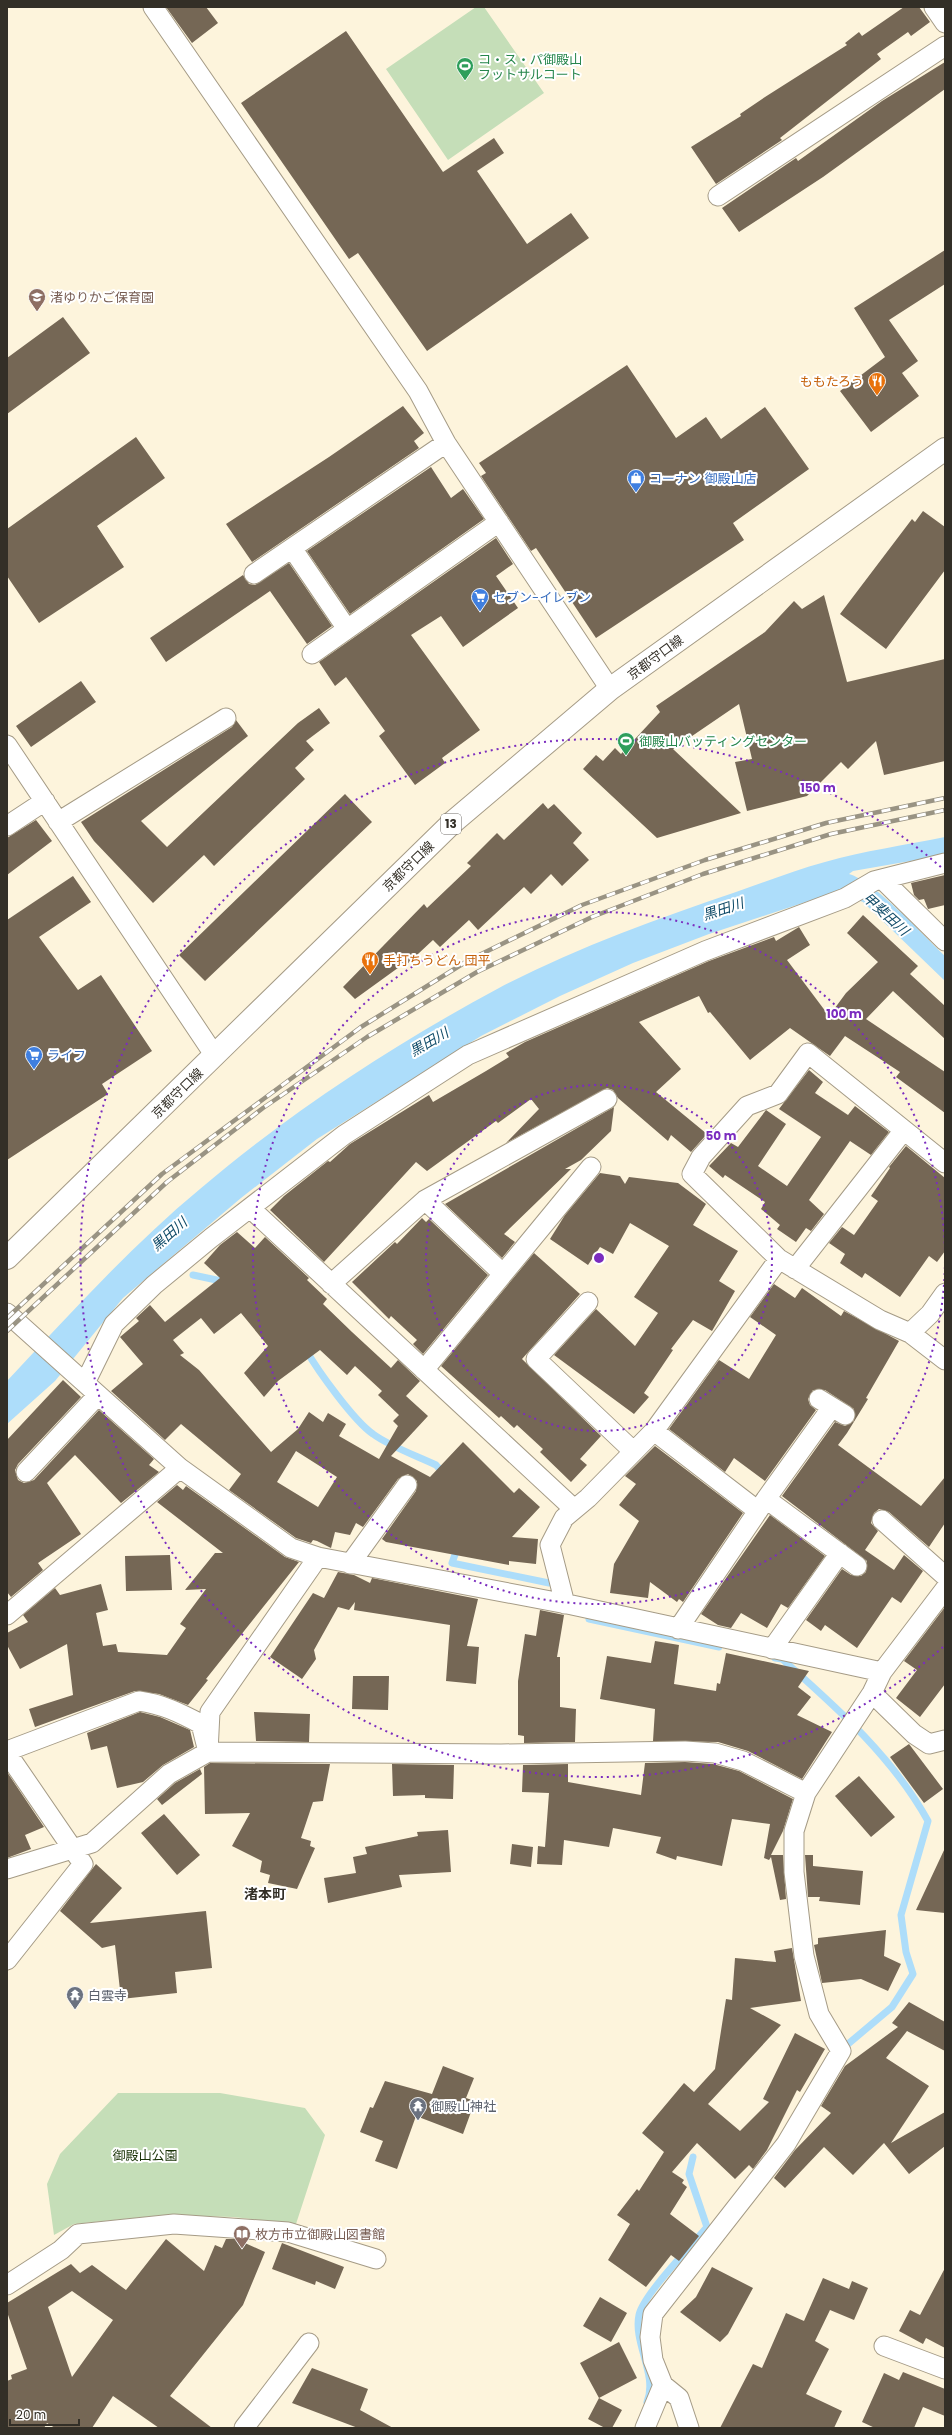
<svg xmlns="http://www.w3.org/2000/svg" width="952" height="2435" viewBox="0 0 952 2435" font-family="Poppins,'Noto Sans JP',sans-serif">
	<style>
		.green { fill: #c5deb8 }
		.water { fill: #adddfa }
		.lines { fill: none; stroke-linecap: round; stroke-linejoin: round }
		.stream { stroke: #adddfa; stroke-width: 7 }
		.building { fill: #756755; fill-rule: evenodd }
		.minor-casing { stroke: #a59b86; stroke-width: 21 }
		.primary-casing { stroke: #a59b86; stroke-width: 24 }
		.minor { stroke: #fff; stroke-width: 19 }
		.primary { stroke: #fff; stroke-width: 22 }
		.rail-casing { stroke: #999383; stroke-width: 4.5 }
		.rail { stroke: #fff; stroke-width: 3; stroke-dasharray: 9; stroke-linecap: butt }
		.ring { fill: none; stroke: #7b2cbf; stroke-width: 2; stroke-dasharray: 2 4 }
		.labels { text-anchor: middle; stroke-width: 4; stroke-linejoin: round; paint-order: stroke }
		.shield { fill: #fff; stroke: #706d68; stroke-width: 1 }
		.shield-label { font-size: 12px; font-weight: bold; fill: #332f27 }
		.leisure-label { font-size: 13px; fill: #27864d; stroke: #fff; text-anchor: start }
		.education-label { font-size: 13px; fill: #785e54; stroke: #fff; text-anchor: start }
		.food-label { font-size: 13px; fill: #c56008; stroke: #fff; text-anchor: end }
		.shop-label { font-size: 13px; fill: #366cbe; stroke: #fff; text-anchor: start }
		.street-label { font-size: 13px; fill: #332f27; stroke: #fff }
		.worship-label { font-size: 13px; fill: #5b616d; stroke: #fff; text-anchor: start }
		.park-label { font-size: 13px; fill: #1a3307; stroke: #fff }
		.water-label { font-size: 14px; font-style: italic; fill: #104b68; stroke: #fff }
		.neighbourhood-label { font-size: 14px; font-weight: bold; fill: #332f27; stroke: #fff }
		.centre { fill: #7b2cbf; stroke: #fff; stroke-width: 2 }
		.ring-label { font-size: 12px; text-anchor: middle; font-weight: bold; fill: #7b2cbf; stroke: #fff; stroke-width: 4; stroke-linejoin: round; paint-order: stroke }
	</style>
	<rect width="100%" height="100%" fill="#fdf4dc"/>
	<path class="green" d="M476,7H484L544,93L448,160L386,69Z
		M118,2093H220L305,2108L325,2135L296,2224L233,2217L164,2215L74,2224L54,2235L47,2184L60,2154Z"/>
	<path class="water" d="M945,837V855L853,871L849,874C874,881 924,936 945,956V981L863,902L836,892L709,934L633,963L560,996L481,1036L317,1139L241,1198L123,1298L55,1381L7,1424V1381C69,1315 130,1247 200,1189C292,1111 393,1045 499,988C573,949 657,919 736,892C765,882 795,870 825,862C864,851 905,845 945,837Z"/>
	<g class="lines">
		<path class="stream" d="M193,1275L226,1282
			M306,1350C318,1371 354,1421 373,1434C389,1446 417,1456 436,1465L444,1474
			M458,1546L452,1563L549,1583
			M589,1619L719,1647
			M775,1658L782,1659C837,1708 892,1756 928,1821L901,1915L906,1952L913,1974L892,2007L848,2044
			M647,2402C658,2375 633,2343 639,2315C643,2295 692,2245 707,2227L689,2174L693,2157"/>
	</g>
	<path class="building" d="M166,7H206L218,23L192,43Z
		M904,7H919L930,22L911,36L908,32L877,54L881,59L780,138L782,140L716,184L691,147L741,116L740,114L765,97L828,57L847,45L845,43L859,32L862,36Z
		M346,31L443,172L494,138L504,153L477,171L527,244L571,213L589,238L427,351L358,253L349,259L241,103Z
		M945,62V89L823,177L739,232L722,208L796,158L798,161L882,101Z
		M945,250V284L889,320L918,361L902,373L919,396L871,432L840,391L885,357L854,308Z
		M63,317L90,353L7,414V358Z
		M627,365L676,438L706,417L721,439L765,407L809,469L733,523L744,540L596,638L536,548L531,551L481,476L486,473L479,463Z
		M403,406L424,433L414,441L419,448L252,562L226,524L329,457Z
		M136,437L165,478L97,526L124,567L39,623L7,576V529Z
		M431,467L451,498L463,489L484,519L350,614L307,551Z
		M923,511L945,527V570L886,649L840,614L912,519L915,522Z
		M496,538L513,564L496,576L518,608L463,647L441,616L411,635L480,730L442,758L445,763L415,785L379,736L385,731L346,677L335,686L319,662Z
		M289,563L332,626L307,644L270,591L166,662L150,638L243,575L249,584L255,585Z
		M824,595L847,682L945,659V761L884,775L876,741L848,769L841,762L807,796L747,811L735,762L752,759L739,704L673,749L741,813L657,838L583,769L596,755L603,761L615,748L621,754L660,712L656,706L765,632L794,601L802,609Z
		M81,681L96,702L31,747L16,726Z
		M319,708L330,723L306,741L314,750L295,768L305,779L214,866L204,855L153,903L94,841L81,822L232,727L236,720L248,736L141,821L167,847L298,723Z
		M345,794L372,822L205,981L179,955Z
		M543,803L548,809L554,804L582,833L573,843L589,860L562,886L551,874L531,894L524,887L478,930L469,920L440,947L433,940L404,967L402,965L355,999L343,987L424,904L427,908L471,866L467,863L497,833L504,840Z
		M36,820L52,841L7,875V838Z
		M945,875V905L928,909L924,899L919,900L914,895L911,883Z
		M73,876L91,902L39,937L78,990L101,975L152,1051L102,1084L108,1094L7,1160V920Z
		M863,915L918,966L910,974L945,1006V1039L893,991L866,1019L945,1072V1113L896,1077L900,1072L845,1036L830,1056L790,1028L750,1060L710,1012L708,1013L699,996L639,1022L681,1069L656,1092L707,1134L691,1152L671,1135L668,1141L618,1098L613,1090L607,1088L506,1143L539,1109L531,1099L498,1123L496,1121L427,1171L416,1162L324,1262L270,1210L284,1196L328,1161L330,1162L350,1144L429,1095L433,1102L486,1071L509,1057L506,1053L525,1042L709,961L774,937L776,941L799,927L810,945L787,960L829,1016L846,993L878,962L847,933Z
		M809,1070L823,1082L815,1093L848,1115L855,1106L889,1132L871,1155L850,1141L809,1200L824,1214L811,1231L806,1228L796,1242L777,1229L780,1225L761,1209L765,1202L725,1175L723,1178L709,1166L731,1143L738,1147L766,1110L786,1124L758,1166L787,1186L821,1137L779,1109Z
		M614,1107L611,1131L581,1160L565,1169H571L504,1234L515,1242L502,1258L445,1204Z
		M906,1146L945,1178V1251L937,1262L929,1256L900,1297L865,1273L862,1278L840,1263L845,1254L829,1243L842,1227L854,1235L878,1201L871,1196L890,1168L889,1167Z
		M600,1173L620,1176L625,1184L629,1177L678,1183L706,1204L693,1225L738,1251L719,1281L735,1291L712,1331L693,1320L671,1349L673,1350L644,1393L649,1397L634,1414L554,1355L596,1309L635,1346L658,1313L634,1297L669,1246L630,1223L613,1254L600,1247L588,1265L550,1239L565,1215Z
		M422,1218L426,1222L429,1219L488,1275L423,1354L413,1344L417,1340L391,1316L389,1319L352,1282L395,1242L397,1244Z
		M237,1232L255,1248L265,1237L309,1278L307,1280L327,1299L323,1304L352,1332L391,1368L398,1360L420,1381L406,1396L428,1416L391,1456L430,1477L463,1442L514,1493L519,1488L540,1507L512,1537L538,1539L536,1564L509,1561V1565L386,1542L382,1539L416,1491L417,1481L408,1474L398,1479L363,1527L356,1523L350,1535L335,1532L331,1548L317,1541L313,1540L311,1543L296,1538L229,1490L241,1474L181,1424L165,1440L111,1391L143,1364L120,1337L139,1321L136,1318L150,1305L165,1322L220,1278L204,1263L220,1245ZM241,1313L268,1346L244,1373L264,1397L278,1381L320,1350L347,1375L355,1366L382,1391L378,1395L399,1415L393,1421L398,1426L379,1459L339,1436L346,1424L328,1413L323,1422L309,1412L298,1429L271,1452L199,1370L180,1355L184,1353L173,1340L201,1318L214,1334ZM296,1451L337,1477L318,1507L277,1482Z
		M534,1253L580,1294L522,1359L601,1436L580,1459L587,1465L571,1482L540,1452L543,1449L517,1425L514,1428L501,1416L499,1418L441,1366Z
		M774,1284L795,1298L802,1288L841,1316L844,1311L899,1341L866,1398L868,1399L847,1433L838,1445L921,1506L945,1477V1523L929,1547L889,1512L879,1509L874,1513L871,1523L878,1531L865,1550L894,1570L904,1555L923,1571L901,1603L892,1597L857,1648L825,1625L821,1631L806,1620L842,1569L851,1575L861,1576L866,1572L867,1561L782,1496L835,1422L845,1426L854,1421V1409L825,1390H813L808,1399L810,1405L816,1410L765,1481L734,1458L725,1472L669,1429L719,1360L749,1379L776,1335L750,1317Z
		M63,1380L81,1397L18,1464L15,1470L18,1480L24,1483L34,1480L99,1410L154,1459L149,1465L159,1472L121,1503L75,1455L47,1483L81,1534L38,1563L43,1570L11,1597L7,1592V1440Z
		M655,1446L743,1513L683,1602L679,1599L677,1602L650,1582L648,1598L610,1593L614,1564L639,1521L619,1505L636,1484L625,1476Z
		M177,1485L183,1490L186,1486L285,1557L299,1562L206,1679L208,1680L188,1705L159,1694L135,1691L35,1727L29,1709L73,1695L67,1644L20,1669L7,1645V1633L28,1622L23,1615L55,1588L60,1595L101,1584L108,1610L96,1613L103,1646L116,1644L118,1652L167,1655L186,1628L180,1624L206,1589L185,1590L215,1553H223L157,1502Z
		M770,1515L825,1556L788,1608L781,1604L767,1628L741,1613L731,1628L718,1625L701,1614Z
		M170,1555L172,1590L126,1591L125,1556Z
		M338,1572L354,1575L370,1583L372,1578L478,1599L467,1646L479,1647L476,1684L446,1681L450,1625L354,1610L355,1602L349,1610L338,1607L314,1650L316,1659L302,1679L270,1657L313,1593L324,1598Z
		M945,1607V1684L920,1717L896,1698L917,1670L904,1661Z
		M540,1610L564,1615L557,1657H560V1707L576,1709L575,1742L524,1743V1736L518,1735V1681L525,1634L536,1636Z
		M655,1641L679,1645L674,1684L716,1691L717,1683L720,1684L726,1653L809,1671L798,1687L811,1697L797,1715L832,1732L802,1779L748,1751L718,1742L653,1741L655,1709L600,1699L607,1656L651,1663Z
		M353,1676H389L388,1710L352,1709Z
		M140,1712L160,1717L190,1730L194,1747L163,1765L143,1782L117,1788L107,1746L91,1750L87,1733Z
		M254,1712L310,1714L309,1742L256,1741Z
		M909,1744L943,1789L924,1803L890,1757Z
		M685,1762L713,1764L739,1771L793,1799L783,1831L771,1855H783L786,1899L780,1900L771,1857L769,1860L764,1858L770,1824L732,1819L722,1866L677,1856L676,1860L656,1853L661,1837L613,1828L609,1847L564,1840L562,1865L537,1864L538,1846L545,1847L549,1793L522,1792L523,1765L568,1764V1782L641,1795L645,1763Z
		M210,1763L330,1764L323,1801L313,1802L301,1838L311,1841L310,1846L315,1848L297,1889L268,1883L270,1875L260,1872L262,1861L232,1846L250,1813L205,1814L204,1767Z
		M392,1764L454,1765L453,1799L425,1798V1795L393,1796Z
		M200,1769L202,1774L162,1805L157,1799L175,1783Z
		M7,1772L44,1827L25,1835L31,1849L7,1858Z
		M859,1776L895,1817L871,1837L835,1796Z
		M164,1814L200,1855L177,1875L141,1833Z
		M448,1830L451,1872L399,1875L402,1887L328,1903L324,1878L356,1873L353,1857L367,1854L365,1847L418,1836L417,1832Z
		M512,1844L533,1847L531,1867L510,1864Z
		M945,1848V1913L916,1910Z
		M805,1855H813V1866L863,1871L860,1905L819,1901L820,1897H808Z
		M96,1864L122,1888L90,1923L206,1911L212,1968L175,1972L177,1993L121,1999L115,1945L102,1948L60,1911Z
		M886,1930L884,1956L901,1964L888,1991L861,1979L822,1983L814,1945L818,1944V1938Z
		M792,1948L801,2001L750,2008L781,2025L708,2104L740,2131L769,2102L763,2099L795,2033L825,2049L800,2092L797,2090L767,2150L753,2169L749,2165L735,2179L697,2143L672,2172L684,2180L682,2183L687,2187L670,2214L699,2236L679,2261L671,2255L646,2287L608,2260L630,2224L617,2215L637,2189L639,2191L664,2152L642,2133L684,2083L694,2092L715,2069L726,1999L732,2000L735,1958L776,1962L774,1951Z
		M909,2002L945,2022V2051L907,2031L886,2058L929,2086L891,2143L945,2112V2146L909,2174L884,2143L853,2175L824,2147L785,2188L774,2178L795,2150L831,2113L821,2106L845,2066L898,2027L892,2023Z
		M443,2066L474,2078L466,2098L475,2101L463,2134L416,2116L397,2169L375,2161L383,2141L360,2132L370,2107L373,2108L385,2081L432,2094Z
		M166,2239L204,2271L215,2245L222,2248L226,2239H236L265,2252L243,2305L170,2396L212,2428H159L113,2396L92,2428H55L47,2423L44,2428H7V2381L12,2379L11,2375L27,2369L7,2312V2303L71,2264L80,2273L92,2265L126,2290ZM72,2291L113,2320L72,2377L48,2307Z
		M282,2243L344,2267L335,2289L316,2281L315,2285L272,2269Z
		M712,2267L753,2288L728,2334L720,2342L680,2312L696,2297Z
		M945,2268V2348L926,2338L923,2344L899,2331L910,2310L920,2315Z
		M823,2278L849,2289L852,2281L868,2288L854,2320L830,2310L815,2341L829,2349L806,2394L842,2411L834,2428H720L753,2364L762,2368L786,2313L804,2321Z
		M600,2297L627,2313L611,2342L583,2326Z
		M619,2342L637,2378L599,2398L622,2410L612,2428H605L588,2419L599,2398L580,2363Z
		M312,2368L368,2389L360,2410L393,2428H358L292,2403Z
		M903,2372L945,2389V2416L923,2407L914,2428H875L862,2422L884,2373L899,2380Z"/>
	<g class="lines">
		<defs>
			<path id="minor" d="M153,7L418,391L446,443L610,689
				M934,7L945,23
				M718,196L945,46
				M292,548L347,629
				M254,574L446,443
				M312,654L499,522
				M7,745L215,1056
				M58,822L226,718
				M7,826L45,801
				M882,879L945,941
				M945,1163L808,1053L778,1094L747,1106L701,1157L692,1174L779,1259L880,1320L910,1333L945,1360
				M425,1200L503,1274
				M250,1208L574,1509
				M795,1269L904,1130
				M331,1284L425,1200L607,1099
				M588,1302L536,1359L633,1451
				M7,1313L85,1383
				M910,1333L930,1314L945,1293
				M424,1370L591,1167
				M819,1399L845,1415
				M654,1431L758,1511
				M26,1472L98,1395
				M766,1499L857,1566
				M882,1520L945,1576
				M318,1557L291,1548L180,1468L85,1383L114,1324L154,1285L211,1238L344,1135L468,1055L705,951L845,898L874,881L945,863
				M350,1564L407,1485
				M565,1604L550,1545L564,1518L588,1498L654,1431L779,1259
				M7,1615L180,1468
				M678,1629L766,1499L832,1407
				M772,1649L840,1553
				M872,1693L914,1734L929,1744L945,1740
				M7,1751L139,1701C162,1704 180,1713 201,1724L208,1752L501,1754L685,1751L715,1753L743,1761L806,1793
				M7,1753L83,1864L7,1960
				M7,1869L92,1843L169,1774L208,1752L210,1712L318,1557L572,1605L882,1672
				M7,2285L61,2250L78,2234L174,2224L288,2232L376,2259
				M884,2346L945,2369
				M244,2428L309,2343
				M645,2428L663,2385
				M689,2428L679,2398L663,2385L653,2360L650,2337L653,2314L786,2144L841,2051L819,2014L804,1956L794,1872V1831L806,1793L872,1693L882,1672L945,1589"/>
			<path id="primary" d="M7,1258L453,822L610,689L945,449"/>
		</defs>
		<use href="#minor" class="minor-casing"/>
		<use href="#primary" class="primary-casing"/>
		<use href="#minor" class="minor"/>
		<use href="#primary" class="primary"/>
		<defs>
			<path id="rail" d="M7,1318L162,1174L361,1027L469,960L582,905L705,860L826,823L945,798
				M7,1331L167,1182L263,1108L367,1037L477,972L592,917L703,874L831,834L945,810"/>
		</defs>
		<use href="#rail" class="rail-casing"/>
		<use href="#rail" class="rail"/>
	</g>
	<g class="ring">
		<circle cx="599" cy="1258" r="173"/>
		<path d="M945 1261A346 346 0 1 1 945 1255"/>
		<path d="M943 1647A519 519 0 1 1 943 869"/>
	</g>
	<defs>
		<symbol id="stadium-pin" viewBox="-11 -11 22 30"><path d="M0 17L-7.5 6A9.5 9.5 0 1 1 7.5 6Z" fill="#2e9e5b" stroke="#fff"/><path d="M0-5a6.5 5 0 1 0 0 10a6.5 5 0 1 0 0-10ZM-3.5-1.8h7v3.6h-7Z" fill="#fff"/></symbol>
		<symbol id="school-pin" viewBox="-11 -11 22 30"><path d="M0 17L-7.5 6A9.5 9.5 0 1 1 7.5 6Z" fill="#8d6e63" stroke="#fff"/><path d="M0-5L7-2L0 1L-7-2ZM-4 1L0 2.5L4 1V4Q0 6-4 4Z" fill="#fff"/></symbol>
		<symbol id="restaurant-pin" viewBox="-11 -11 22 30"><path d="M0 17L-7.5 6A9.5 9.5 0 1 1 7.5 6Z" fill="#e8710a" stroke="#fff"/><path d="M-5-6h1v4h1v-4h1v4h1v-4h1v5L-1.5 .5V6h-2V.5L-5-1ZM5-6V6H3V1.5H1.5Q1.5-4 5-6Z" fill="#fff"/></symbol>
		<symbol id="shop-pin" viewBox="-11 -11 22 30"><path d="M0 17L-7.5 6A9.5 9.5 0 1 1 7.5 6Z" fill="#3f7fe0" stroke="#fff"/><path d="M-5-2.5h2.3a2.7 3.5 0 0 1 5.4 0H5L5.5 6h-11ZM-1.5-2.5h3a1.5 2.3 0 0 0-3 0Z" fill="#fff"/></symbol>
		<symbol id="supermarket-pin" viewBox="-11 -11 22 30"><path d="M0 17L-7.5 6A9.5 9.5 0 1 1 7.5 6Z" fill="#3f7fe0" stroke="#fff"/><path d="M-6-5.5h2.5l.6 2H6L4.5 2H-2.5L-4.4-4H-6ZM-1.5 3.2a1.3 1.3 0 1 0 .1 0ZM3 3.2a1.3 1.3 0 1 0 .1 0Z" fill="#fff"/></symbol>
		<symbol id="temple-pin" viewBox="-11 -11 22 30"><path d="M0 17L-7.5 6A9.5 9.5 0 1 1 7.5 6Z" fill="#6b7280" stroke="#fff"/><path d="M0-6L5-2H3V0L6.5 2.5H4V6H1.5V3h-3V6H-4V2.5H-6.5L-3 0V-2H-5Z" fill="#fff"/></symbol>
		<symbol id="library-pin" viewBox="-11 -11 22 30"><path d="M0 17L-7.5 6A9.5 9.5 0 1 1 7.5 6Z" fill="#8d6e63" stroke="#fff"/><path d="M-6-4Q-3-5.5-.7-3.5V5Q-3 3-6 4ZM6-4Q3-5.5 .7-3.5V5Q3 3 6 4Z" fill="#fff"/></symbol>
	</defs>
	<g fill-rule="evenodd">
		<use href="#stadium-pin" x="455" y="56" width="20" height="27"/>
		<use href="#school-pin" x="27" y="287" width="20" height="27"/>
		<use href="#restaurant-pin" x="867" y="371" width="20" height="27"/>
		<use href="#shop-pin" x="626" y="468" width="20" height="27"/>
		<use href="#supermarket-pin" x="470" y="587" width="20" height="27"/>
		<use href="#stadium-pin" x="616" y="731" width="20" height="27"/>
		<use href="#restaurant-pin" x="360" y="950" width="20" height="27"/>
		<use href="#supermarket-pin" x="24" y="1045" width="20" height="27"/>
		<use href="#temple-pin" x="65" y="1985" width="20" height="27"/>
		<use href="#temple-pin" x="408" y="2096" width="20" height="27"/>
		<use href="#library-pin" x="232" y="2224" width="20" height="27"/>
	</g>
	<g class="labels">
		<rect class="shield" x="441" y="814" width="20" height="20" rx="3"/>
		<g class="shield-label">
			<text x="451" y="828">13</text>
		</g>
		<g class="leisure-label">
			<text x="478" y="64">コ・ス・パ御殿山<tspan x="478" dy="15">フットサルコート</tspan></text>
			<text x="639" y="746">御殿山バッティングセンター</text>
		</g>
		<g class="education-label">
			<text x="50" y="302">渚ゆりかご保育園</text>
			<text x="255" y="2239">枚方市立御殿山図書館</text>
		</g>
		<g class="food-label">
			<text x="864" y="386">ももたろう</text>
			<text x="383" y="965" text-anchor="start">手打ちうどん 団平</text>
		</g>
		<g class="shop-label">
			<text x="649" y="483">コーナン 御殿山店</text>
			<text x="493" y="602">セブン-イレブン</text>
			<text x="47" y="1060">ライフ</text>
		</g>
		<g class="street-label">
			<text transform="translate(655 657) rotate(-36)" y="5">京都守口線</text>
			<text transform="translate(408 866) rotate(-44)" y="5">京都守口線</text>
			<text transform="translate(177 1093) rotate(-44)" y="5">京都守口線</text>
		</g>
		<g class="worship-label">
			<text x="88" y="2000">白雲寺</text>
			<text x="431" y="2111">御殿山神社</text>
		</g>
		<g class="park-label">
			<text x="145" y="2160">御殿山公園</text>
		</g>
		<g class="water-label">
			<text transform="translate(723 909) rotate(-18)" y="5">黒田川</text>
			<text transform="translate(886 914) rotate(42)" y="5">甲斐田川</text>
			<text transform="translate(429 1042) rotate(-30)" y="5">黒田川</text>
			<text transform="translate(169 1234) rotate(-41)" y="5">黒田川</text>
		</g>
		<g class="neighbourhood-label">
			<text x="265" y="1899">渚本町</text>
		</g>
	</g>
	<circle cx="599" cy="1258" r="6" class="centre"/>
	<g class="ring-label">
		<text x="818" y="792">150 m</text>
		<text x="844" y="1018">100 m</text>
		<text x="721" y="1140">50 m</text>
	</g>
	<rect width="952" height="2435" fill="none" stroke="#332f27" stroke-width="16"/>
	<path d="M10 2419v6h69v-6" fill="none" stroke="#332f27" stroke-width="2"/>
	<text x="16" y="2419" font-size="12" fill="#332f27" stroke="#ffffff" stroke-width="3" paint-order="stroke">20 m</text>
</svg>
